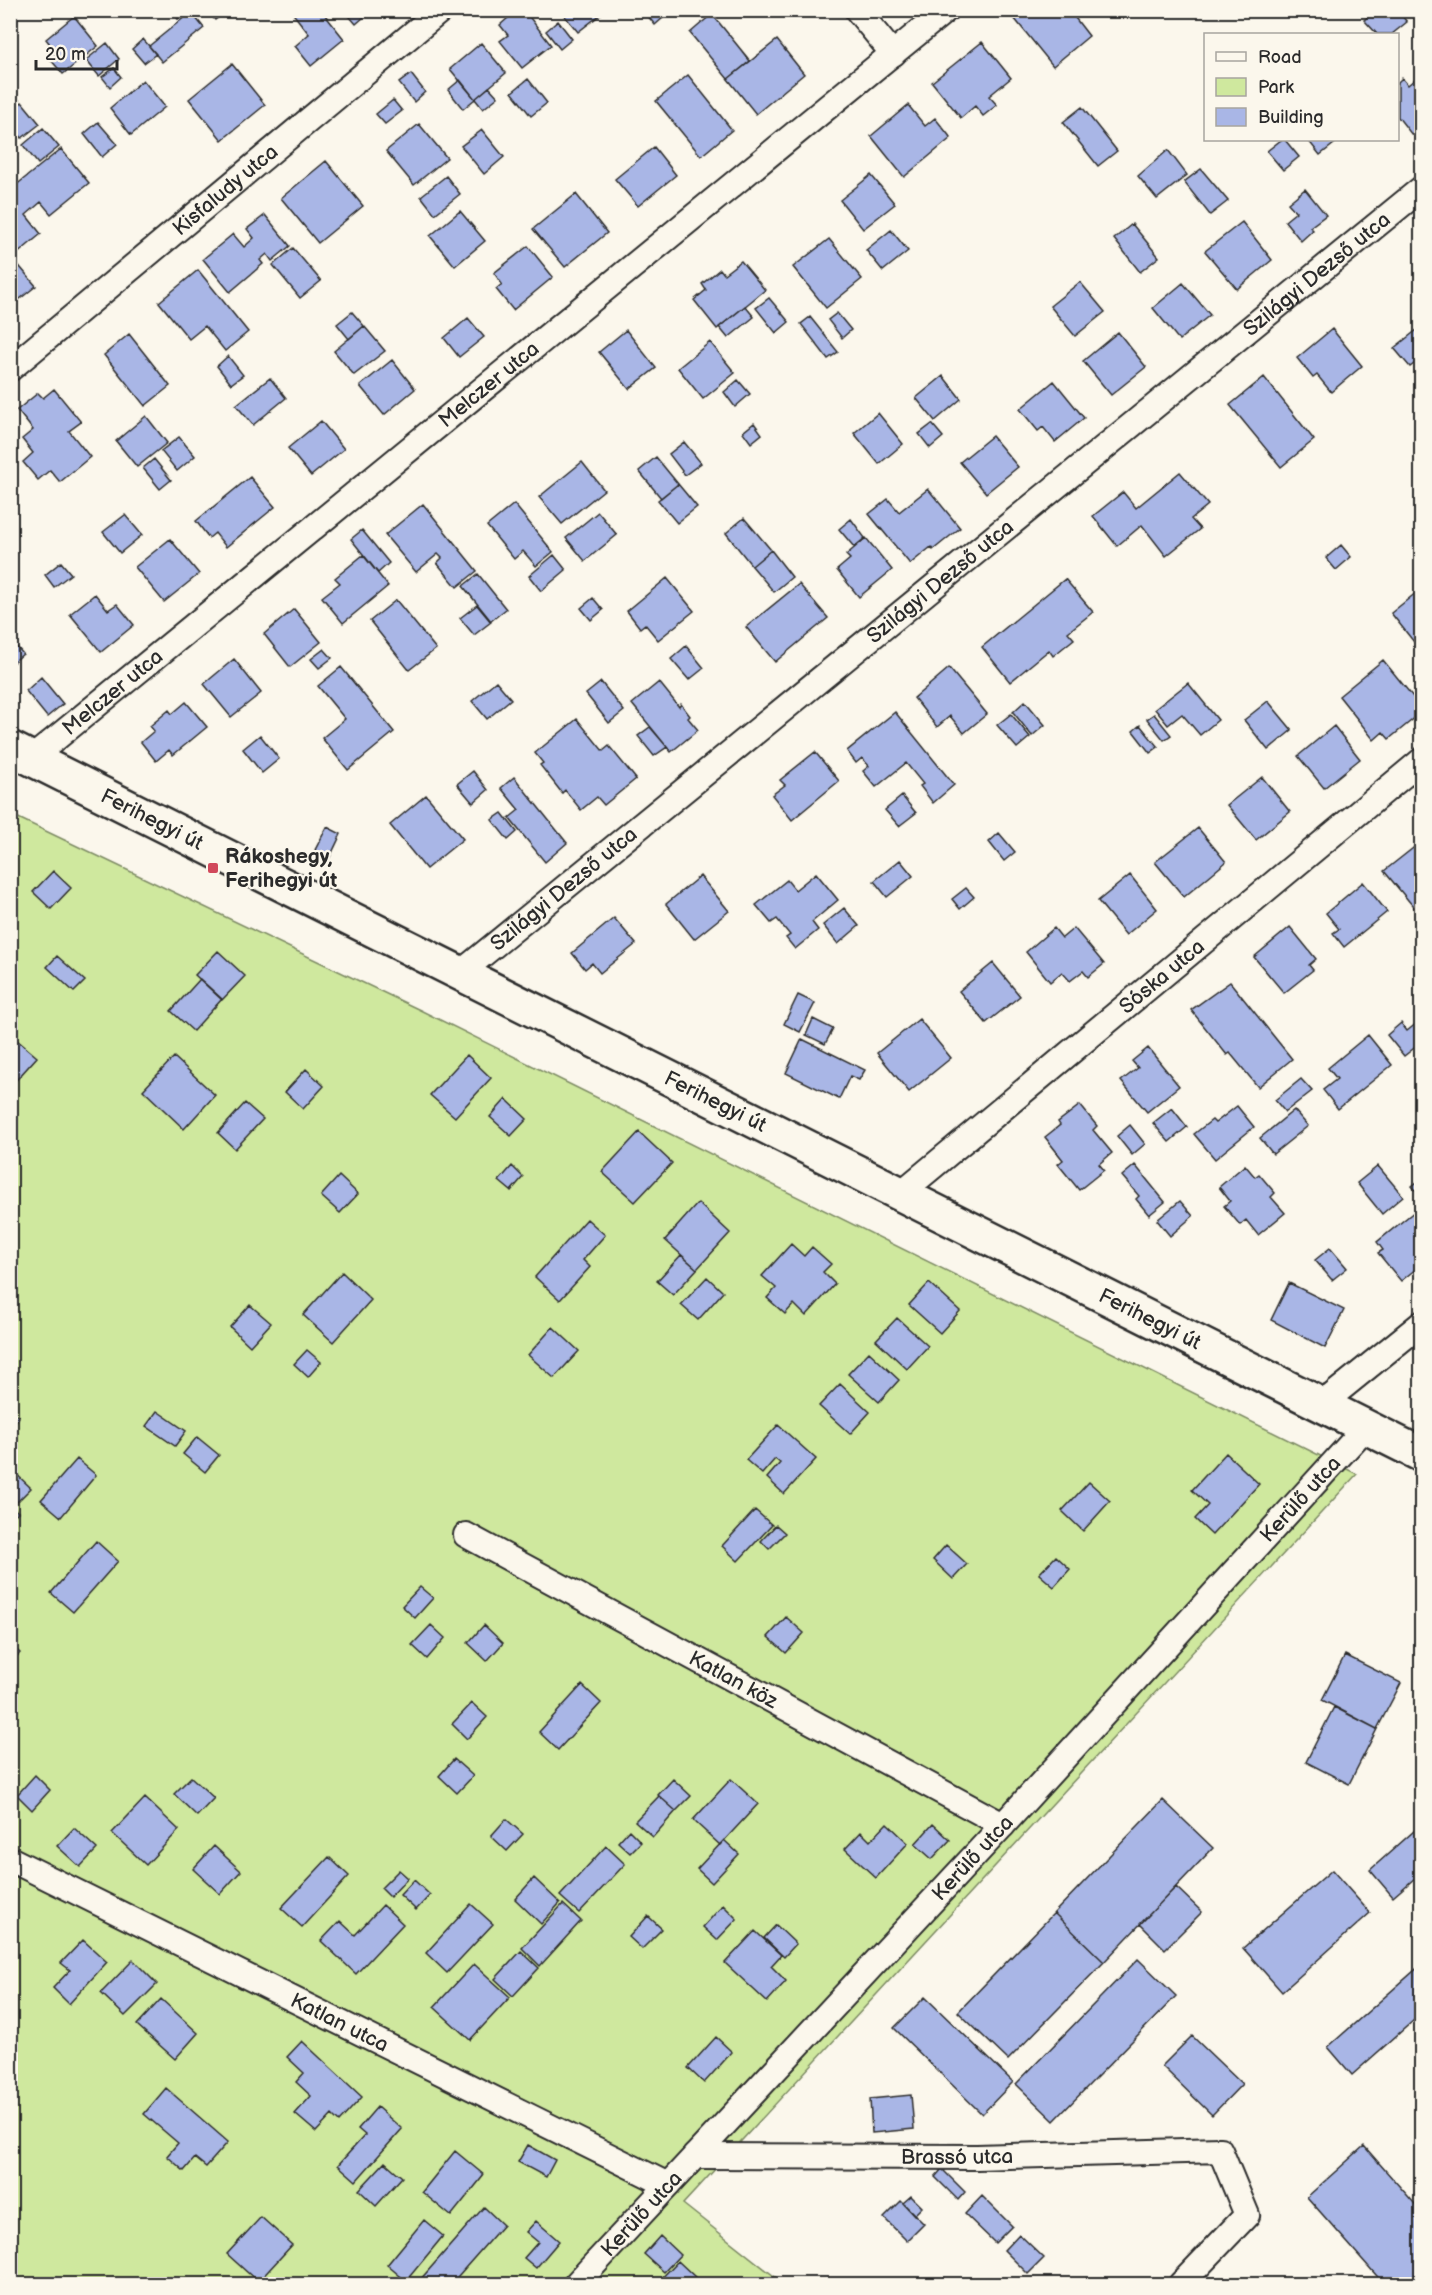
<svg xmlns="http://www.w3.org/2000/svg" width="1432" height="2295" viewBox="0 0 1432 2295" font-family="'Balsamiq Sans',sans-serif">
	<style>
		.green { fill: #cfe89e; stroke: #7d8a64; stroke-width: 1.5 }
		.building { fill: #a9b6e6; stroke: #2b2b2b; stroke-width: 1.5 }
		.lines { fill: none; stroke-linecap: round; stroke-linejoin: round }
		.street-casing { stroke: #2b2b2b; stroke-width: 28 }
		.secondary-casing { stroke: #2b2b2b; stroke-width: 38 }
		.street { stroke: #fbf7ec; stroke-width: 24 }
		.secondary { stroke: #fbf7ec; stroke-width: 33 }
		.poi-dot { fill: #d1495b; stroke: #fbf7ec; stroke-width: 2 }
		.labels { text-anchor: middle; stroke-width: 4.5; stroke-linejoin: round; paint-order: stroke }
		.street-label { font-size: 21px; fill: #2b2b2b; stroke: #fbf7ec }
		.poi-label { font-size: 21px; font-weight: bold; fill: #2b2b2b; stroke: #fbf7ec; text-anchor: start }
	</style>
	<rect width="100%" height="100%" fill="#fbf7ec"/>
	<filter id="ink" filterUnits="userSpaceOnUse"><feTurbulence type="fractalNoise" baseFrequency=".0167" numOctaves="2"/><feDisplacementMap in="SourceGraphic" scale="12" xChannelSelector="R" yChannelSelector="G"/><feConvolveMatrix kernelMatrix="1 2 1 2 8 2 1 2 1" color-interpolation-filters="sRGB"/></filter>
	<g filter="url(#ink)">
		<path class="green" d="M10,814L420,1010L1357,1474L683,2204L784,2284H11Z"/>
		<path class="building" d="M171,10H187L178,19Z
			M207,10H228L215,20Z
			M321,10L344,39L311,66L295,46L309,34L291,11Z
			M344,10H372L356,24Z
			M517,10H524L551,45L522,68L500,41L508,35L500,25Z
			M560,10H598L601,14L578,32Z
			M643,10H672L655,25Z
			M1023,10H1069L1089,36L1053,66L1014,18Z
			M1376,10H1397L1407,22L1392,34H1377L1364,20Z
			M191,12L204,28L162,62L149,46Z
			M712,14L750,61L728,79L690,33Z
			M74,16L98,46L63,74L50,59L57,53L46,39Z
			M558,21L572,39L560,49L546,31Z
			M143,39L156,54L144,63L132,49Z
			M777,40L804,74L756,114L728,79Z
			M982,42L1011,78L989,96L997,105L983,116L975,106L961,118L932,82Z
			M107,43L119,59L99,76L86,60Z
			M481,43L506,73L475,99L450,69Z
			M232,64L265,105L222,140L189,99Z
			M114,68L121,77L110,87L102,77Z
			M411,74L425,92L414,102L399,83Z
			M1421,74L1422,127L1412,135L1398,117V82L1402,78L1408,85Z
			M688,75L732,130L701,156L656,101Z
			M528,79L547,103L531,116L512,92Z
			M143,80L165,107L131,135L110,108Z
			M460,80L475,99L463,109L448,90Z
			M489,87L498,97L483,109L475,99Z
			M10,89L19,100L10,106Z
			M393,100L402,111L385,124L376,114Z
			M22,102L40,124L22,138L10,124V112Z
			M908,105L925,126L935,118L951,138L904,177L871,136Z
			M1082,107L1117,151L1098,166L1063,122Z
			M98,122L117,144L102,157L84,134Z
			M419,124L447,158L414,185L386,151Z
			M43,128L59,147L38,164L23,145Z
			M482,130L504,157L484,174L461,146Z
			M1281,140H1285L1299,157L1283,170L1267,151Z
			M1308,140H1339L1320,155Z
			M654,147L676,175L638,206L615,179Z
			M61,149L89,183L51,214L41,202L26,215L41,234L16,255L10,248V190Z
			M1168,150L1187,175L1157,199L1138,176Z
			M326,161L363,206L318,243L281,198Z
			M1201,169L1228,201L1210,215L1184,182Z
			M871,175L895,204L863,229L840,200Z
			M446,176L460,194L435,214L421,196Z
			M1305,189L1326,215L1310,227L1313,230L1301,241L1285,221L1296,212L1288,203Z
			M576,194L607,233L565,267L533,229Z
			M460,211L485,241L455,266L430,236Z
			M265,215L290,246L272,261L267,254L260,260L263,264L230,292L203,259L233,234L244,247L254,238L247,229Z
			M1242,222L1272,260L1237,289L1205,251Z
			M1132,224L1159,257L1140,272L1114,239Z
			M891,230L908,251L883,271L866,250Z
			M829,239L862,279L826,308L793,267Z
			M528,246L553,277L513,310L496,289L502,284L494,273Z
			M293,248L321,281L300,298L273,265Z
			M10,255L36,286L10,307Z
			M741,261L765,290L717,329L694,300L706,290L702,284L720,269L724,274Z
			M198,270L248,332L225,351L205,326L189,339L159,302Z
			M1080,282L1105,312L1075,336L1050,306Z
			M1183,283L1210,315L1179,340L1153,308Z
			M769,298L789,322L776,333L756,308Z
			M745,306L754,317L728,338L719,327Z
			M352,312L364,326L349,339L337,324Z
			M837,313L851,330L842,338L828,320Z
			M810,317L838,352L828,359L801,324Z
			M468,318L484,337L459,357L444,338Z
			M364,326L385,351L354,375L334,351Z
			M1422,326V358L1410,367L1394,348Z
			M1332,329L1362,366L1331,392L1317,375L1313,378L1297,358Z
			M626,330L656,368L629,389L599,352Z
			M1118,332L1146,367L1111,395L1083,361Z
			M129,334L170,386L145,406L104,355Z
			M710,342L735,373L703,399L678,368Z
			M228,356L243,375L231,384L217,366Z
			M392,360L415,389L384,415L360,386Z
			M943,376L961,399L935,421L916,398Z
			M1264,377L1314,440L1281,467L1230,405Z
			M270,378L286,398L253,425L236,405Z
			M738,380L750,394L735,407L724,392Z
			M1054,381L1084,418L1055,442L1043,427L1038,431L1020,409Z
			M54,389L81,422L69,431L90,457L60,482L50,470L38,480L23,462L33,453L22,439L33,430L17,410L38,393L43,398Z
			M878,413L903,444L879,464L854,433Z
			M146,416L167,443L137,467L116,441Z
			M321,421L344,449L311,476L288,448Z
			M754,423L762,434L751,443L743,432Z
			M932,424L943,437L930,448L919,434Z
			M992,436L1018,467L986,493L960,462Z
			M179,437L195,456L177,471L161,451Z
			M684,442L701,463L685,475L669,454Z
			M656,457L678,484L661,498L639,471Z
			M154,459L171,480L160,489L143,468Z
			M582,462L604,490L562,524L539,497Z
			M1180,472L1208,505L1191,519L1200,529L1166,556L1142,525L1117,546L1093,516L1123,492L1136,508Z
			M250,477L275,507L226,547L215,533L209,538L196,521Z
			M678,484L697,507L677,523L658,500Z
			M928,489L960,528L933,550L931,547L910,564L869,514L888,499L899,512Z
			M423,504L477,571L457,587L437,563L442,558L438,554L416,572L385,535Z
			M514,504L553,552L536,566L523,551L514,559L487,526Z
			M598,512L617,535L585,561L566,538Z
			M125,515L142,535L120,553L103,532Z
			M744,518L771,550L752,566L726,533Z
			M851,519L865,538L854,547L839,529Z
			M362,530L389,563L378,573L351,539Z
			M866,538L892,570L859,597L837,570L850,559L846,555Z
			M170,539L199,574L164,602L135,567Z
			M1341,545L1351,557L1336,570L1326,558Z
			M771,550L792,577L774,592L752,566Z
			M363,555L388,586L343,623L322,597L340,583L335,578Z
			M554,555L566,570L541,591L529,576Z
			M61,562L71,574L54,587L45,575Z
			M478,574L506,609L491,621L463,586Z
			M667,578L694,611L658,640L645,624L640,628L627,611Z
			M1065,579L1093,612L1068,632L1074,639L1053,656L1049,650L1010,682L982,647Z
			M799,584L828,618L775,662L746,627Z
			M1422,588V636L1414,642L1391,613Z
			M95,594L108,610L117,604L134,625L101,652L70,614Z
			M593,598L603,610L591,620L581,608Z
			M396,600L436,649L409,670L370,621Z
			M477,605L491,622L474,635L460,618Z
			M294,609L321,642L290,667L264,634Z
			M10,639L23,654L10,665Z
			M686,646L704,668L689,680L671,659Z
			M324,649L332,658L319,668L311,659Z
			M234,659L261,693L231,717L204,684Z
			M1383,660L1422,708V712L1389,739L1383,732L1374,740L1339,696Z
			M341,667L394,732L348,770L322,738L345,719L318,686Z
			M949,668L987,714L964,733L950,716L937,727L914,698Z
			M41,677L63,704L47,717L26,691Z
			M496,681L511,699L487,719L472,701Z
			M601,682L624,711L609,723L586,694Z
			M659,682L679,707L681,704L690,716L688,718L698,730L671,752L632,704Z
			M1188,683L1218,720L1200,735L1182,714L1168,725L1155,709Z
			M1025,701L1045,725L1032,736L1013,712Z
			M1268,701L1292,730L1268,750L1244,720Z
			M186,702L207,727L173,755L169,750L156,761L141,742L154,731L150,726L169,710L172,714Z
			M895,712L954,785L933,803L920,786L923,784L906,763L876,787L863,771L869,766L862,758L856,763L847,751Z
			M1011,714L1030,737L1017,748L997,725Z
			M1154,714L1171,735L1164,740L1147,719Z
			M577,719L603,751L609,746L636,779L604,805L597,797L581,810L565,790L562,793L540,765L543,763L535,753Z
			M1140,725L1158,747L1150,753L1133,731Z
			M1334,726L1360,759L1324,788L1298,756Z
			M650,727L667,747L654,756L638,736Z
			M260,735L279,759L262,773L243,749Z
			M815,752L839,781L792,820L772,795L785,785L780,780Z
			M473,771L488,790L473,803L457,784Z
			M514,777L567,843L545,862L509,818L519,810L501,788Z
			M1262,777L1290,812L1256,840L1227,805Z
			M426,795L463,839L426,869L390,825Z
			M902,796L916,813L899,826L885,810Z
			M502,813L517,832L508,840L492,820Z
			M327,827L341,834L330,857L315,850Z
			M1198,828L1226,862L1184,897L1155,862Z
			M999,833L1015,852L1004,861L989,842Z
			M1422,841V917L1384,871Z
			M900,860L913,876L887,897L874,881Z
			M53,871L71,888L51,909L33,892Z
			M816,873L838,900L812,922L818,930L795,949L786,938L790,935L777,919L771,923L756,905L787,880L795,890Z
			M1130,875L1157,909L1126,935L1098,901Z
			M700,876L729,911L694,939L666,904Z
			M1363,882L1387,912L1344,947L1333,933L1339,929L1326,913Z
			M966,888L974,897L960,909L952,899Z
			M844,908L859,926L838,944L823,925Z
			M614,918L636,944L600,973L592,963L585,969L572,953Z
			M1290,927L1316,959L1309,965L1313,970L1284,993L1254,957Z
			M1054,928L1062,938L1074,928L1104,964L1088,977L1083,971L1070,981L1062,972L1050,982L1026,952Z
			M218,951L245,976L222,1000L195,975Z
			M57,956L85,981L74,992L47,967Z
			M993,963L1020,996L986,1023L959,991Z
			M200,979L222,999L193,1031L171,1011Z
			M1230,982L1292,1059L1258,1087L1230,1053L1227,1055L1191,1010Z
			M798,995L815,1003L800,1032L784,1024Z
			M813,1019L833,1029L825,1044L806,1035Z
			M919,1019L951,1058L909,1092L877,1053Z
			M1401,1023L1407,1031L1417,1023L1422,1029V1042L1404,1056L1387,1035Z
			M10,1034L37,1057L10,1087Z
			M1368,1035L1392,1065L1338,1109L1323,1090L1337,1079L1328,1068Z
			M802,1039L865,1070L859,1080L850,1076L839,1099L786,1073Z
			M1148,1048L1179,1086L1147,1112L1121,1081L1138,1068L1132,1061Z
			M467,1055L491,1078L455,1117L430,1095Z
			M174,1057L215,1095L184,1129L143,1090Z
			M306,1069L324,1086L303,1109L285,1092Z
			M1301,1079L1312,1091L1285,1112L1275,1100Z
			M506,1099L527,1119L511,1136L490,1117Z
			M245,1103L263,1119L235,1149L218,1133Z
			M1080,1105L1097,1126L1093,1130L1112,1153L1099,1164L1104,1170L1079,1190L1058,1164L1063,1160L1045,1137L1060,1125L1058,1122Z
			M1237,1106L1254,1127L1215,1159L1194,1134L1212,1120L1215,1123Z
			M1172,1108L1187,1127L1169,1142L1153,1123Z
			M1294,1110L1308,1126L1273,1154L1260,1138Z
			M1130,1125L1145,1144L1132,1155L1117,1136Z
			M639,1132L672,1163L635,1202L602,1172Z
			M1135,1165L1165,1202L1149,1215L1136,1199L1139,1196L1122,1176Z
			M1245,1165L1255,1177L1259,1174L1275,1193L1271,1197L1285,1213L1258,1235L1246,1220L1240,1225L1224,1206L1230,1201L1219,1187Z
			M512,1166L523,1177L511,1191L499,1181Z
			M1378,1166L1403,1196L1382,1214L1357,1183Z
			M339,1176L358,1194L340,1213L321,1196Z
			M1422,1178V1197L1412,1186Z
			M1180,1201L1193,1216L1170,1236L1157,1220Z
			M698,1203L730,1233L697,1269L665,1240Z
			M1415,1211L1422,1219V1264L1401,1281L1378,1253L1383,1250L1377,1242Z
			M587,1219L605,1235L583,1260L590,1267L560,1300L535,1277Z
			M791,1244L804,1256L812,1247L831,1264L823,1272L835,1284L806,1316L794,1304L785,1314L767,1298L776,1288L762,1276Z
			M1330,1248L1347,1268L1332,1280L1315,1260Z
			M681,1255L697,1269L673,1295L657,1281Z
			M342,1272L371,1300L333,1342L303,1315Z
			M707,1277L723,1292L698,1320L681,1305Z
			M929,1283L960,1311L940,1333L909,1305Z
			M1289,1283L1344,1310L1325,1348L1271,1320Z
			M250,1305L271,1323L250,1346L230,1327Z
			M897,1318L928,1346L907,1369L876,1340Z
			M553,1327L579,1351L554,1378L528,1355Z
			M307,1350L321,1362L308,1377L294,1364Z
			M869,1352L899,1380L879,1402L848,1374Z
			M840,1384L870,1412L850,1434L819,1406Z
			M10,1411L19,1417L10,1430Z
			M157,1411L186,1431L175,1446L146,1426Z
			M778,1425L816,1459L784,1494L767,1478L780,1463L775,1459L762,1474L746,1460Z
			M197,1437L219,1455L205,1472L183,1454Z
			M1226,1453L1259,1484L1212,1535L1195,1519L1208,1505L1192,1490Z
			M77,1459L96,1475L61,1517L41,1500Z
			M11,1469L31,1488L12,1507L10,1505Z
			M1089,1482L1110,1501L1083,1531L1062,1511Z
			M10,1505L18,1512L10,1519Z
			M755,1510L772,1525L738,1561L722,1546Z
			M776,1525L785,1533L769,1549L761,1541Z
			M96,1541L118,1561L73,1612L51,1593Z
			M946,1545L967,1564L953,1579L933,1560Z
			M1056,1556L1070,1569L1054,1587L1039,1574Z
			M420,1587L433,1598L415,1618L402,1606Z
			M786,1617L804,1633L786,1653L768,1637Z
			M431,1625L445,1638L427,1659L412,1645Z
			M484,1625L503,1643L487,1661L468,1643Z
			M10,1644L20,1653L10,1663Z
			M1345,1655L1401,1683L1377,1729L1322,1700Z
			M582,1685L601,1703L558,1750L539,1732Z
			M472,1703L487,1717L467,1739L452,1724Z
			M1334,1707L1377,1729L1349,1784L1306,1762Z
			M454,1759L473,1776L457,1793L439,1776Z
			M35,1775L50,1790L32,1810L17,1795Z
			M191,1777L214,1798L197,1816L174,1794Z
			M673,1779L691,1796L676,1811L658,1795Z
			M731,1779L758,1804L720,1845L693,1820Z
			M659,1796L676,1811L653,1837L635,1821Z
			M145,1798L179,1830L146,1865L112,1833Z
			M1163,1800L1213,1848L1104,1962L1054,1913Z
			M506,1819L523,1834L507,1851L491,1836Z
			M887,1823L908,1843L876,1878L845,1849L861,1832L870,1841Z
			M933,1824L950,1840L932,1859L915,1844Z
			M1422,1824V1872L1393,1897L1370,1870Z
			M74,1828L97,1849L80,1867L57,1846Z
			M629,1830L641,1842L630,1853L618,1842Z
			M724,1840L739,1854L712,1883L697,1869Z
			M214,1846L241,1871L220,1894L193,1869Z
			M606,1846L625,1864L579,1913L560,1896Z
			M329,1857L349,1876L302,1927L281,1908Z
			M399,1870L408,1878L390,1897L381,1888Z
			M1332,1870L1370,1913L1282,1992L1243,1948Z
			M534,1878L560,1903L541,1924L515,1899Z
			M414,1880L430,1895L416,1910L400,1895Z
			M1176,1887L1202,1912L1165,1949L1140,1924Z
			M471,1904L493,1924L447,1973L426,1953Z
			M563,1904L581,1921L540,1966L522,1948Z
			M383,1905L403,1924L356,1974L321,1941L340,1921L355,1935Z
			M723,1905L737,1919L717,1940L703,1927Z
			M1054,1913L1104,1962L1008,2060L958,2012Z
			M648,1916L662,1929L642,1949L629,1937Z
			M776,1925L796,1944L784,1957L764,1938Z
			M755,1931L781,1955L771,1966L786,1981L767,2002L725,1963Z
			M83,1940L107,1962L69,2004L53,1988L70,1970L61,1963Z
			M521,1951L539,1968L513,1996L495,1979Z
			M1138,1959L1176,1996L1054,2121L1016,2084Z
			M133,1960L157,1984L125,2016L101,1993Z
			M474,1964L510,1997L470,2040L434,2007Z
			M1422,1964V2013L1352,2075L1328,2047Z
			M925,1997L1013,2082L982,2114L894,2028Z
			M161,1999L198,2033L175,2059L137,2025Z
			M1192,2036L1242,2084L1212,2115L1162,2066Z
			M716,2037L732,2052L704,2083L688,2068Z
			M302,2041L362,2097L339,2122L332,2115L316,2132L295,2114L311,2096L296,2082L304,2073L287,2057Z
			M166,2088L228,2142L206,2167L195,2158L184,2171L167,2156L178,2143L144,2114Z
			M911,2095L914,2129L872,2133L870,2099Z
			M377,2107L402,2129L356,2181L338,2165L365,2135L358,2129Z
			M528,2145L555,2160L546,2177L518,2162Z
			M1364,2146L1422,2212V2284H1384L1307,2197Z
			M455,2151L484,2175L451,2216L422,2192Z
			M385,2162L402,2177L376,2206L359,2190Z
			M942,2169L965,2192L958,2200L935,2177Z
			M911,2196L922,2207L914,2215L903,2203Z
			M982,2196L1012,2226L995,2243L965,2214Z
			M901,2201L924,2224L907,2241L884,2218Z
			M484,2207L503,2225L451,2284H425L420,2280Z
			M261,2217L292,2245L258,2282L227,2254Z
			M424,2220L443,2236L406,2281L387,2265Z
			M536,2221L559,2241L536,2268L524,2258L538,2242L526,2232Z
			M1019,2234L1044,2258L1028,2274L1004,2250Z
			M660,2236L680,2255L664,2272L644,2254Z
			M678,2261L695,2277L688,2284H656Z"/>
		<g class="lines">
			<defs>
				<g id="street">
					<path d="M857,10L893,54"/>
					<path id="s1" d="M10,369L441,10"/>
					<path id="s2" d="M32,758L946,10"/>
					<path id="s3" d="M459,974L1422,188"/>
					<path id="s4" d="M901,1193L1422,760"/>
					<path d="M1322,1404L1422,1323"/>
					<path id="s5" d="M466,1535L1003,1825"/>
					<path id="s6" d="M10,1859L668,2185"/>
					<path id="s7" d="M695,2156L977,2157L1220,2150L1247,2215L1181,2284"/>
					<path id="s8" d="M576,2284L1003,1825L1366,1427"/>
				</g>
				<g id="secondary">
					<path id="s9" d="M10,748L1422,1455"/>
				</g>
			</defs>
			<use href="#street" class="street-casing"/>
			<use href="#secondary" class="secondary-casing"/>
			<use href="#street" class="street"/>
			<use href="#secondary" class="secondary"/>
		</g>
	</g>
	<rect class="poi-dot" x="207" y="862" width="12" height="12" rx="3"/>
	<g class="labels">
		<g class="street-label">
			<text dy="7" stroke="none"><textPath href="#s1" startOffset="280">Kisfaludy utca</textPath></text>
			<text dy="7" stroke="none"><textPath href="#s3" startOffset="1107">Szilágyi Dezső utca</textPath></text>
			<text dy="7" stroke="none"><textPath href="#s2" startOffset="590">Melczer utca</textPath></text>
			<text dy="7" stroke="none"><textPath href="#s3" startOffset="621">Szilágyi Dezső utca</textPath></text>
			<text dy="7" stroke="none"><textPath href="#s2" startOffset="104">Melczer utca</textPath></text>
			<text dy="7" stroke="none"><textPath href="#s9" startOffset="159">Ferihegyi út</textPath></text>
			<text dy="7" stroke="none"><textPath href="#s3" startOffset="135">Szilágyi Dezső utca</textPath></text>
			<text dy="7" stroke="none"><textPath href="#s4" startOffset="339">Sóska utca</textPath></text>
			<text dy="7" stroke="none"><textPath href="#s9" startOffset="789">Ferihegyi út</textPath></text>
			<text dy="7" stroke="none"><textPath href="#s9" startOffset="1275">Ferihegyi út</textPath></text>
			<text dy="7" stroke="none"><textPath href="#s8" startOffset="1068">Kerülő utca</textPath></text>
			<text dy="7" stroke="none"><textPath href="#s5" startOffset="304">Katlan köz</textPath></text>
			<text dy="7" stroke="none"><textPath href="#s8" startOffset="582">Kerülő utca</textPath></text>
			<text dy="7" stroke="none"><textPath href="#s6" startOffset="368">Katlan utca</textPath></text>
			<text dy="7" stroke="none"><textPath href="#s7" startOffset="262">Brassó utca</textPath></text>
			<text dy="7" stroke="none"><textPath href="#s8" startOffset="96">Kerülő utca</textPath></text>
		</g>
		<g class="poi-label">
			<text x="225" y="863">Rákoshegy,<tspan x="225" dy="24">Ferihegyi út</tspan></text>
		</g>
	</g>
	<rect width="1432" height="2295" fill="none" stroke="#fbf7ec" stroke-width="36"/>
	<rect x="18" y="18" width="1396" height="2259" fill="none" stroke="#2b2b2b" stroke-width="2" filter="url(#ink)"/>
	<rect x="1204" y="33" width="195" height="108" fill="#fbf7ec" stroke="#a8a59f" stroke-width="1.5"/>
	<rect x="1216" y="52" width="30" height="9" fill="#fbf7ec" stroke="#a8a59f" stroke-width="1.5"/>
	<text x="1258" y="63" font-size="18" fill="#2b2b2b">Road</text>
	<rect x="1216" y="78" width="30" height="18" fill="#cfe89e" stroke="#a8a59f" stroke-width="1.5"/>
	<text x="1258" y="93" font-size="18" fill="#2b2b2b">Park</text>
	<rect x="1216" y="108" width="30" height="18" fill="#a9b6e6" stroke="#a8a59f" stroke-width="1.5"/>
	<text x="1258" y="123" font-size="18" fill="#2b2b2b">Building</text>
	<path d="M36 60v9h81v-9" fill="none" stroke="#2b2b2b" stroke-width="3"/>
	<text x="45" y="60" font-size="18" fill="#2b2b2b" stroke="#fbf7ec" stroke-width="4.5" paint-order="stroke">20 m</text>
</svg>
